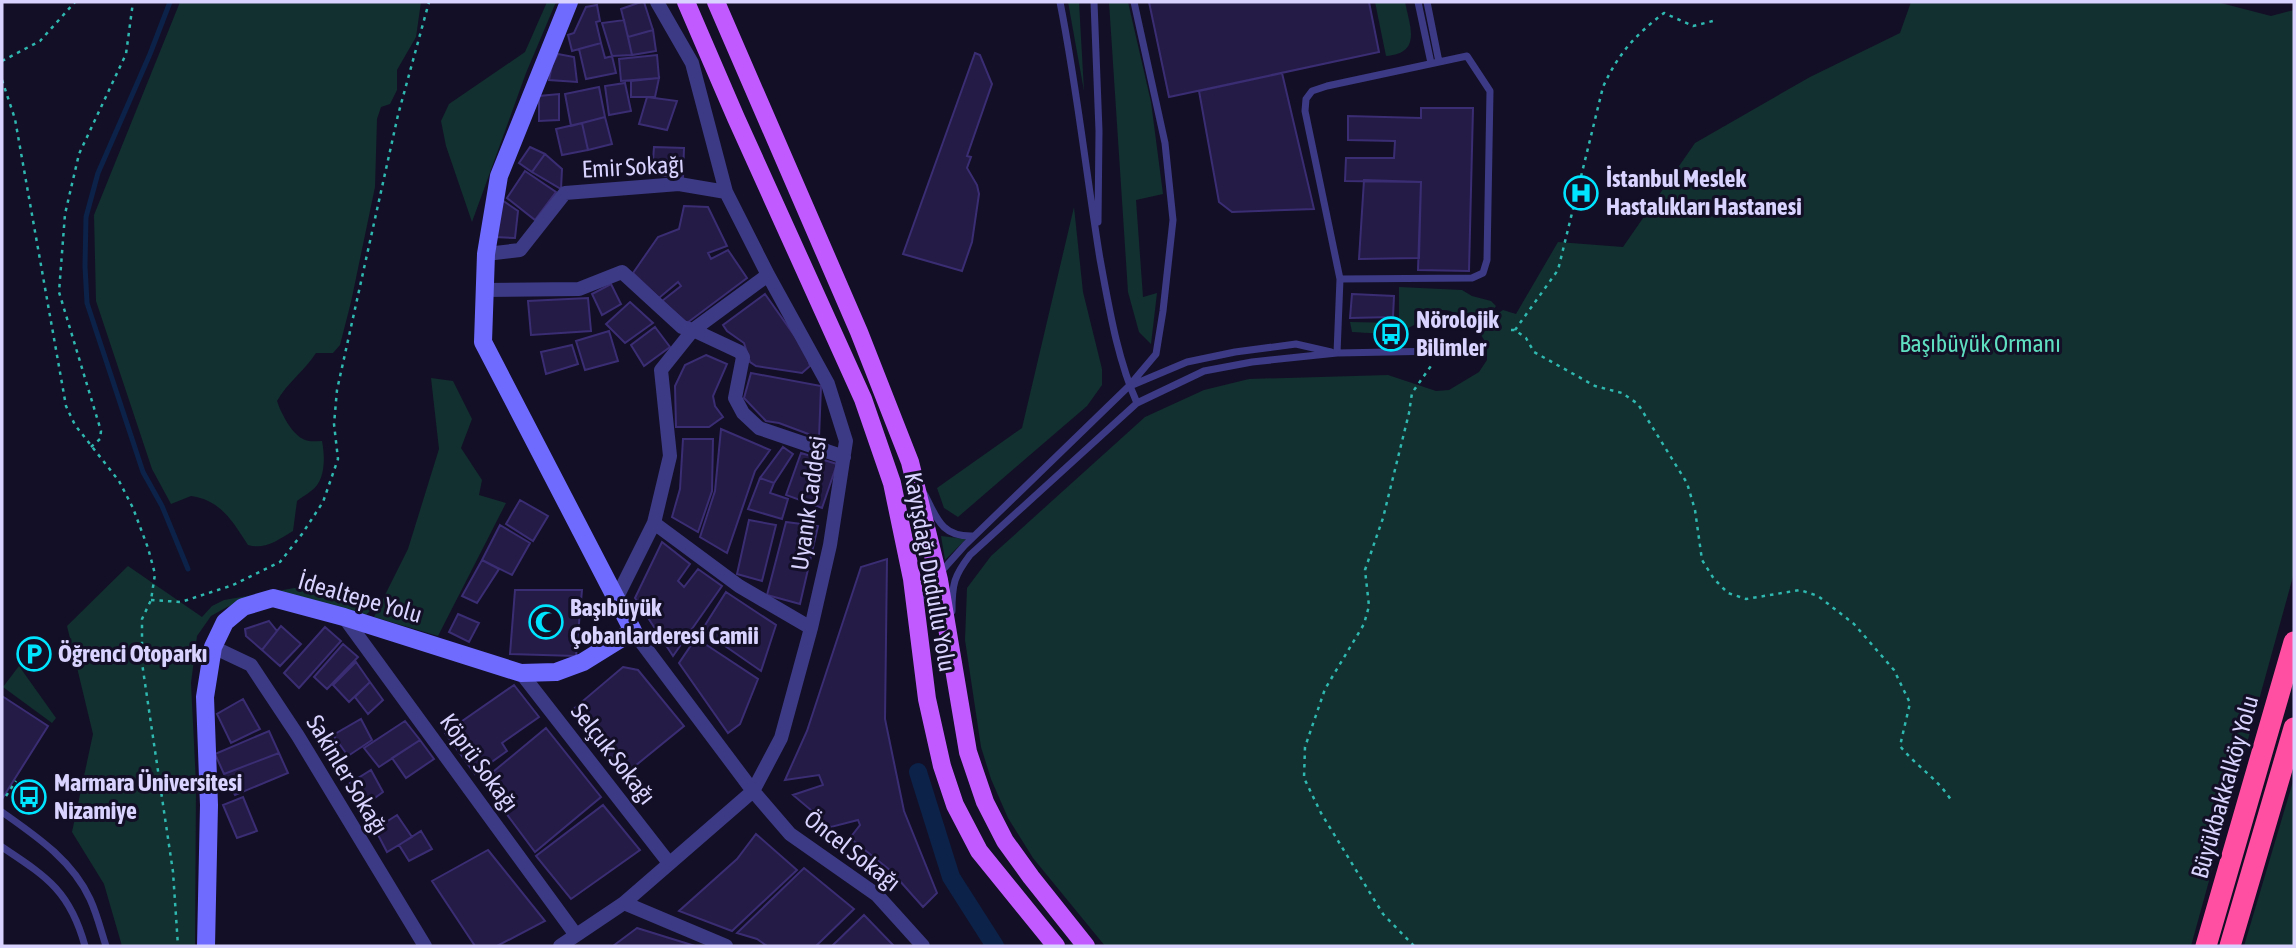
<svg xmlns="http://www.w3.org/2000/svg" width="2296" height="948" viewBox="0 0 2296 948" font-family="'Asap Condensed',sans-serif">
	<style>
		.green { fill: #12302f }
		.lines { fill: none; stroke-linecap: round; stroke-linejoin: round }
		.stream { stroke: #0c2248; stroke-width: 5 }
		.canal { stroke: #0c2248; stroke-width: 18 }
		.building { fill: #241b47; stroke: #3b2d73; stroke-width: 2 }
		.path { stroke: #2fb8b0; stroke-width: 2.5; stroke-dasharray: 3.5 5; stroke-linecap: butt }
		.lane { stroke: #3d3a85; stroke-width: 7 }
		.street { stroke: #3d3a85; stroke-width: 14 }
		.secondary { stroke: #6f6bff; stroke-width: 18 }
		.primary { stroke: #c25bff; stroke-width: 18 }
		.highway { stroke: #ff4fa3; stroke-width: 21 }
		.labels { text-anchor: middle; stroke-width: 6; stroke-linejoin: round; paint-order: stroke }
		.street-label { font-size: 24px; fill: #d9d4ff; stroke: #130f26 }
		.poi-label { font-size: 24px; font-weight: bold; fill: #d9d4ff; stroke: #130f26; text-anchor: start }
		.park-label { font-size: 24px; fill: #5fe0c0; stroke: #130f26 }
	</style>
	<rect width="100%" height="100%" fill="#130f26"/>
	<path class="green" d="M180,2H421L416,37L397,70V90L390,104L381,107L377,119L375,187L351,302L340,345L333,353H316C305,370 287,383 277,401C281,413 292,435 305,440C310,442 316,441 322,441C325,456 326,481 311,491C306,495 302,497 297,501L293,531C278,540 265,550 248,545C233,522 221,500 191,496L171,504L152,469L96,301L94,215Z
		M547,2H556L526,73L472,222L446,146L441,121L449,104L525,52Z
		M1068,2H1079L1084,91Z
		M1109,2H1128L1151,102L1163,194L1136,200L1143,297L1157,293L1151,344L1139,332L1128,292Z
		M1375,2H1405C1410,27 1422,53 1386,56Z
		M1911,2H2217L2271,16L2294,10V573L2191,946H1105L1033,858L1008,818L991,779L981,747L965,640L967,588L991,556L1145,417L1204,390L1249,379L1388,375L1436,391L1449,390L1479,372L1487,360V345L1477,328L1503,310L1516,314L1558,242L1623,247L1695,143L1810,77L1900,33Z
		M1074,207L1083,292L1102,369V385L1087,406L958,517L944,508L937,488L1022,428Z
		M1399,287L1462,290L1472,296L1491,301L1496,306L1491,313L1471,326C1440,296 1437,315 1408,328C1391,335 1369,333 1352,332L1350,322L1399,323Z
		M431,378L453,381L472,419L461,448L482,480L479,495L506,503L438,636L374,617L408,549L439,449Z
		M941,536L966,539L945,560Z
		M128,566L202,617L212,606L224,600L312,585L371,610L363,618L258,597L227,607L211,616L197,636L191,683L196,784L195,946H122L104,884L72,832L93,734L67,626Z
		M19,666L56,718L52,723L3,687Z
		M2294,778V946H2244Z"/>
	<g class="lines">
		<path class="stream" d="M170,2L150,54L98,173L86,217L85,266L87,303L143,472L162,506L188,569"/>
		<path class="canal" d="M918,772L951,877L995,946"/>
	</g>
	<path class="building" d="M641,2H644L653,30L628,37L621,9Z
		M1149,2H1369L1379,52L1169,97Z
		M597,5L600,21L596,22L601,43L572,51L568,35L574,33L586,7Z
		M624,20L632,55L612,56L602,23Z
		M653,30L656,51L632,55L628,37Z
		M601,43L605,58L612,56L616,73L586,79L579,49Z
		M975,53L980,55L992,84L967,156L971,157L967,168L977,185L979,194L972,242L962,271L903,254Z
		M558,54L574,57L577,82L549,80L552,65Z
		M657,55L659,78L621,81L619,59Z
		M1282,73L1314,209L1232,212L1219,202L1199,91Z
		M659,78L655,97H631V81Z
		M625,83L631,111L609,115L605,86Z
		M599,87L605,117L571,126L565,94Z
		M559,94V120L539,121V96Z
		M647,97L677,101L667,130L639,124Z
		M1421,108H1473L1469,271L1418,270L1421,182L1345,181L1346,158H1394L1395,141L1348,140V116L1421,118Z
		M605,117L612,144L588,150L582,123Z
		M582,123L588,150L562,155L556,129Z
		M530,147L545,154L532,172L519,163Z
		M654,147L684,148L683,178L652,174Z
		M545,154L562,169L561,189L532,172Z
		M525,171L556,192L535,220L507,198Z
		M1364,180L1421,182L1419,258L1359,259Z
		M502,200L518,211L515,238L495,237Z
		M684,206L708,207L727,246L708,253L711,259L728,250L747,278L687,323L662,301L681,286L678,282L659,298L633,273L658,237L679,229Z
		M611,284L621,304L602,315L592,294Z
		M765,294L806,352L810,366L802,373L756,366L750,362L744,343L727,331L723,325Z
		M1352,294L1394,296L1393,317L1350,318Z
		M588,298L591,331L531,335L528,301Z
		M630,302L653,323L625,343L606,324Z
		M655,327L670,347L644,366L631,345Z
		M609,331L618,361L585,370L576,341Z
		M572,345L578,364L546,374L541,352Z
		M706,355L727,364L713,396L715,406L723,417L709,427H676L675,386L685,365Z
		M751,373L821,386L819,438L779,423L766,421L744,398Z
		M721,429L770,450L755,471L727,553L700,537L715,491Z
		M683,439H713L712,491L698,532L672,517L680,489Z
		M783,447L793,454L774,483L760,478Z
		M801,453L837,464L822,508L786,495Z
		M760,478L774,483L770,493L788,499L782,519L748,509Z
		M520,500L548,516L533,541L506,524Z
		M749,520L776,525L762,581L737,574Z
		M786,522L818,526L800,604L767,595Z
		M500,525L530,543L512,575L482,560Z
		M662,542L690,564L678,581L684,587L698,569L722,586L673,656L635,598Z
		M887,559L885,719L904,811L937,893L923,907L891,871L850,838L860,825L858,820L831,827L793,795L823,785L819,775L785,780L807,731L861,567Z
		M482,560L499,569L477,603L462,596Z
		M515,590H582L576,656L510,654Z
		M726,592L776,625L761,671L702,630Z
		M458,614L479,623L469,642L449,632Z
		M269,621L277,631L262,650L246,636L245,629Z
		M281,626L301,644L280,666L262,650Z
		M325,627L341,641L299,688L284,673Z
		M696,638L758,679L740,724L728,733L679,663Z
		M343,644L358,657L327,689L314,677Z
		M356,662L370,682L349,702L333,685Z
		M623,667L638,670L684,726L624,775L571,711Z
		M370,682L383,700L368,714L355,697Z
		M514,685L539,717L502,743L507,751L475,774L445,733Z
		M2,696L48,726L2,799Z
		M243,699L260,729L231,743L217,714Z
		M361,719L372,740L348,756L333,735Z
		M405,721L420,740L379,767L364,748Z
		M546,728L601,797L535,852L482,781Z
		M269,731L279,753L224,774L215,754Z
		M420,740L434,759L406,778L392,758Z
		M279,753L288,773L235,795L224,774Z
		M371,770L383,792L361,808L347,785Z
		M243,797L257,831L237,838L223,805Z
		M603,805L640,850L571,899L536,856Z
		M397,815L412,837L387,852L375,829Z
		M421,831L432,849L409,861L399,845Z
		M756,834L797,870L732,931L679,911L737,859Z
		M488,850L545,921L497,946H475L432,881Z
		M804,868L854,909L816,946H767L757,939L737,933Z
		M864,915L894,946H832Z
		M637,928L695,946H613Z"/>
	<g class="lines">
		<path class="path" d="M2,61L40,41L75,2
			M2,80L15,119L66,406L75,425L119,481L133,508L148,548L155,574L151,600L142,619V663L173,872L178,946
			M1511,330H1515L1526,338L1534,352L1595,386L1622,393L1638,404L1687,483L1695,510L1702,560L1714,579L1728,593L1746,599L1800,590L1818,596L1854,624L1894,670L1910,703L1900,746C1916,766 1937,778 1951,800
			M1515,330L1558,270L1603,87C1618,54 1635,35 1664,13L1693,26L1717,20
			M91,447L100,439L101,431L59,292L65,214L79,154L126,54L133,2
			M151,600L181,602L233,585L280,562L302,534L323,502L338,459L334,424L337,390L398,115L429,2
			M6,796L16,781
			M1414,946L1383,914L1321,813L1304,778L1305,747L1325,689L1364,624L1369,606L1365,570L1383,518L1409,413L1412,393L1433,363"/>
		<path class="lane" d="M1060,2C1077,87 1086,173 1100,259C1109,307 1117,358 1137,403
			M1094,2L1099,131L1098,222
			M1418,2L1431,63
			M1427,2L1439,62
			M1337,353L1340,279L1305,111L1306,99L1312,91L1327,86L1467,56L1490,91L1487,260L1483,273L1472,278L1340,279
			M1130,386L1187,362L1235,352L1296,344L1331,352
			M925,495C937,519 942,537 973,536
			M920,600L931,583L965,545L1129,386L1156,354L1163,311L1173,220L1165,143L1134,2
			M952,611C952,584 954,576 970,555L1137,403L1204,371L1252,362L1337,353L1441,351
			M2,812C36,836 72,860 90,899C97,914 101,931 106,946
			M2,847C47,877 70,891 85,946"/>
		<path class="street" d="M486,254L520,250L565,193L679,184L726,192
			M483,290L579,289L622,272L682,327L693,330L740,352L743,357L735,398L743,413L759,428L844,457
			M654,523L739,586L811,628
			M616,599L654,523L670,456L661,370L693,330L768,275
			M344,617L576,935
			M633,631L753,791L790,834L877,895L923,946
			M213,647L251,665L298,736L425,946
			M521,673L669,863
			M624,903L726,946
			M560,946L624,903L753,791L781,738L811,628L830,545L846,441L828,384L768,275L726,192L692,63L657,2"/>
		<path class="secondary" d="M206,946L209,805L205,697L213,647L225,622L243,607L273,598L344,617L521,673L556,672L583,662L633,631L483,342L486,254L499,176L569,2"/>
		<path class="primary" d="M686,2L736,118L863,399L892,483L912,579L927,699L942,766L955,805L979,851L1056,946
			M716,2L859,332L910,462L939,580L968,752L985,802L1005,841L1031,877L1086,946"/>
		<path class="highway" d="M2206,946L2294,642
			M2230,946L2294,728"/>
	</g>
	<defs>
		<symbol id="hospital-ring" viewBox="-11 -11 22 22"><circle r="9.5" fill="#130f26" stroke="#00e5ff" stroke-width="1.5"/><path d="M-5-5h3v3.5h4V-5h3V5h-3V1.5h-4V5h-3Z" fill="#00e5ff"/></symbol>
		<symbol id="bus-ring" viewBox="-11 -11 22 22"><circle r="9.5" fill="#130f26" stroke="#00e5ff" stroke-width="1.5"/><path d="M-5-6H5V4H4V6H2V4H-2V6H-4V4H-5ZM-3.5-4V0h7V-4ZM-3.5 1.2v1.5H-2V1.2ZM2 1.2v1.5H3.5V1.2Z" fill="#00e5ff"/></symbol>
		<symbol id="mosque-ring" viewBox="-11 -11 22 22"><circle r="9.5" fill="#130f26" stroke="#00e5ff" stroke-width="1.5"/><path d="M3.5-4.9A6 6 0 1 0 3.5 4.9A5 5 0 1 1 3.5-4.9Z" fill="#00e5ff"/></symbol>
		<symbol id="parking-ring" viewBox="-11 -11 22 22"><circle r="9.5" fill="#130f26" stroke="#00e5ff" stroke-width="1.5"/><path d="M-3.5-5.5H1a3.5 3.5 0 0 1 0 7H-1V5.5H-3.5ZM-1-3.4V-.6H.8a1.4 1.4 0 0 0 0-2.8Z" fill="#00e5ff"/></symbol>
	</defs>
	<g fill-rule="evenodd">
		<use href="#hospital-ring" x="1562" y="174" width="38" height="38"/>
		<use href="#bus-ring" x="1372" y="315" width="38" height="38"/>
		<use href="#mosque-ring" x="527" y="603" width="38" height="38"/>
		<use href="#parking-ring" x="15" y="635" width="38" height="38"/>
		<use href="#bus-ring" x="10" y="778" width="38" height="38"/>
	</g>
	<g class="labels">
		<g class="street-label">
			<text transform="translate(633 167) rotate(-3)" y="8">Emir Sokağı</text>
			<text transform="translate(809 503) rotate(-82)" y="8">Uyanık Caddesi</text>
			<text transform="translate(930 572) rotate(80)" y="8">Kayışdağı Dudullu Yolu</text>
			<text transform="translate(360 598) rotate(16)" y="8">İdealtepe Yolu</text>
			<text transform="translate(613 754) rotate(52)" y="8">Selçuk Sokağı</text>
			<text transform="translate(479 763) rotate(54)" y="8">Köprü Sokağı</text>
			<text transform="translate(347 775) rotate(59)" y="8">Sakinler Sokağı</text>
			<text transform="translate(2225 787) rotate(-74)" y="8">Büyükbakkalköy Yolu</text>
			<text transform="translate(852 851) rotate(38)" y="8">Öncel Sokağı</text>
		</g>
		<g class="poi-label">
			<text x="1606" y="187">İstanbul Meslek<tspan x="1606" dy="28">Hastalıkları Hastanesi</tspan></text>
			<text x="1416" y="328">Nörolojik<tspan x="1416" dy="28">Bilimler</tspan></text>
			<text x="570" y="616">Başıbüyük<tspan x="570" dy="28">Çobanlarderesi Camii</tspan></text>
			<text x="58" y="662">Öğrenci Otoparkı</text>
			<text x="54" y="791">Marmara Üniversitesi<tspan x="54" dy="28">Nizamiye</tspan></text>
		</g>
		<g class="park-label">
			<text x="1980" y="352">Başıbüyük Ormanı</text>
		</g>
	</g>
	<rect width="2296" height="948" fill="none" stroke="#d9d4ff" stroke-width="7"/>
</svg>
